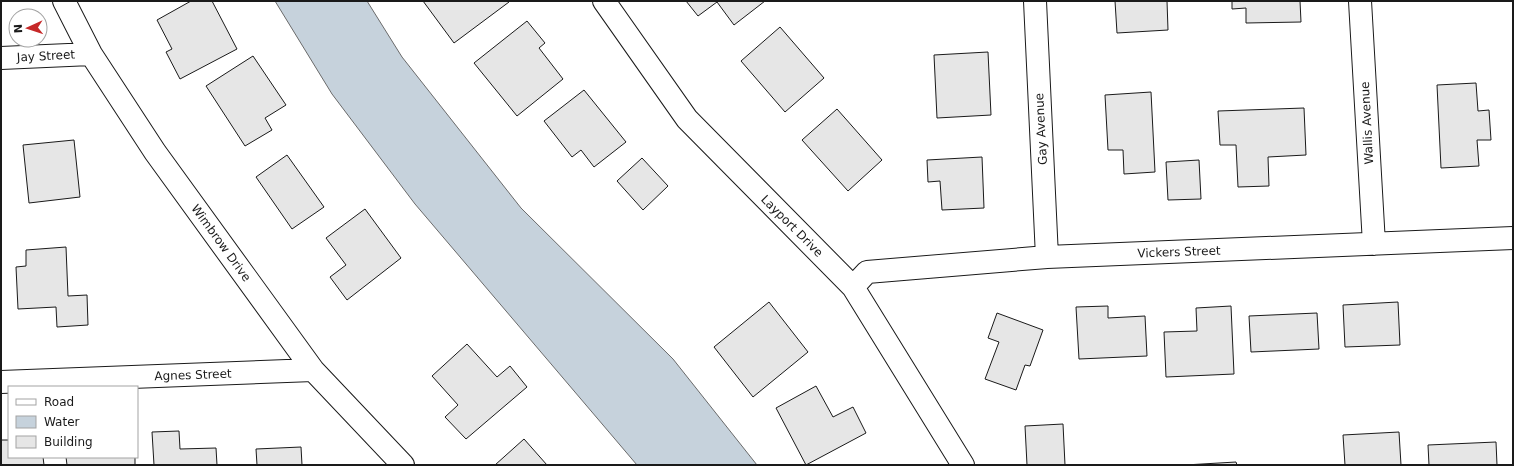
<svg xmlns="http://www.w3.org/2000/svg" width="1514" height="466" viewBox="0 0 1514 466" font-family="'DejaVu Sans',sans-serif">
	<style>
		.water { fill: #c6d2dc; stroke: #6a6a6a }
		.building { fill: #e6e6e6; stroke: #1a1a1a }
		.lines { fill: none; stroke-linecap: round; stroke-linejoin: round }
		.minor-casing { stroke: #1a1a1a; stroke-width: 24 }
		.minor { stroke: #fff; stroke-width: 22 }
		.labels { text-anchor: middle; stroke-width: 3; stroke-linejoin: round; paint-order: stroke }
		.street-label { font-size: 12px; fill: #1a1a1a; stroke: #fff }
	</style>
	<rect width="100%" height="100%" fill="#fff"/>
	<path class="water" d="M275,1H367L402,57L521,208L673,359L757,465H637L415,204L332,94Z"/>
	<path class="building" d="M191,1H212L237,49L180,79L166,52L172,49L157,20Z
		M423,1H509V2L454,43Z
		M686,1H765L734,25L717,2L698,16Z
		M1115,1H1167L1168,30L1117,33Z
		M1232,1H1300L1301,22L1246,23V8L1232,9Z
		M527,21L545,43L539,48L563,79L517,116L474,63Z
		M780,27L824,78L785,112L741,61Z
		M988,52L991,115L937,118L934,55Z
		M253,56L286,105L265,118L272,130L245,146L206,86Z
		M1476,83L1478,111L1489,110L1491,140H1477L1479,166L1441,168L1437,85Z
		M584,90L626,142L594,167L581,150L572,157L544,121Z
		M1151,92L1155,172L1124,174L1123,150H1108L1105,95Z
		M1304,108L1306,155L1268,157L1269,186L1238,187L1236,145H1220L1218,111Z
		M837,109L882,160L848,191L802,140Z
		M74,140L80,197L29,203L23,145Z
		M287,155L324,207L292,229L256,177Z
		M982,157L984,208L942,210L940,181L928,182L927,160Z
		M642,158L668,186L643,210L617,181Z
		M1199,160L1201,199L1168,200L1166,162Z
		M365,209L401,258L347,300L330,277L346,265L326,238Z
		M66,247L68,296L87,295L88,325L57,327L56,307L18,309L16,267L26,266V250Z
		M769,302L808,352L753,397L714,347Z
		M1398,302L1400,345L1345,347L1343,305Z
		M1108,306V318L1145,316L1147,356L1079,359L1076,307Z
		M1231,306L1234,374L1166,377L1164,332L1197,331L1196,308Z
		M997,313L1043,330L1030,366L1025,365L1016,390L985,379L999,342L988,338Z
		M1317,313L1319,349L1251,352L1249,316Z
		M467,344L497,377L510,366L527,387L466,439L445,417L458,405L432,376Z
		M816,386L833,417L853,407L866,433L806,465L776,408Z
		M1063,424L1065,465H1027L1025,426Z
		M179,431L180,449L216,448L217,465H154L152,432Z
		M1399,432L1401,465H1345L1343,435Z
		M524,439L547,465H495Z
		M1,440H9V457H43L44,465H1Z
		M1496,442L1497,465H1429L1428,445Z
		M301,447L302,465H257L256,449Z
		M66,457H135V465H67Z
		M1236,462L1237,465H1185Z"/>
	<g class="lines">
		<defs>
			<path id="minor" d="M64,1L91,54L155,152L313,370L403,465
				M604,1L687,119L853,287L963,465
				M1035,1L1047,257
				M1360,1L1374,244
				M1,58L91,54
				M853,287L867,272L1047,257L1513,238
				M1,382L313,370"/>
		</defs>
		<use href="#minor" class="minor-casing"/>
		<use href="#minor" class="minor"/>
	</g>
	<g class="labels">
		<g class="street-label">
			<text transform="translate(46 56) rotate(-3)" y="4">Jay Street</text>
			<text transform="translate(1367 123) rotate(-93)" y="4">Wallis Avenue</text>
			<text transform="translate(1041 129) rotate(-93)" y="4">Gay Avenue</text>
			<text transform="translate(792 226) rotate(45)" y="4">Layport Drive</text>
			<text transform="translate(221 243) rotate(54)" y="4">Wimbrow Drive</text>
			<text transform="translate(1179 252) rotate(-2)" y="4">Vickers Street</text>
			<text transform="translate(193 375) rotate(-2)" y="4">Agnes Street</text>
		</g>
	</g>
	<rect width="1514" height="466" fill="none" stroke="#1a1a1a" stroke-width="4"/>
	<rect x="8" y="386" width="130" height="72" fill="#ffffff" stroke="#a3a3a3"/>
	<rect x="16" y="399" width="20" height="6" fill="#ffffff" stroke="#a3a3a3"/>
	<text x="44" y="406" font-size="12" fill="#1a1a1a">Road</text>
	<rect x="16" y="416" width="20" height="12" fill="#c6d2dc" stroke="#a3a3a3"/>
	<text x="44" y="426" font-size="12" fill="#1a1a1a">Water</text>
	<rect x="16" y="436" width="20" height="12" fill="#e6e6e6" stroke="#a3a3a3"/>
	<text x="44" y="446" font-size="12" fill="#1a1a1a">Building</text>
	<g transform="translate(28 28) rotate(267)"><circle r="19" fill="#ffffff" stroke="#a3a3a3"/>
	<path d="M0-3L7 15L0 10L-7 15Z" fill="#c62828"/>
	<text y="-6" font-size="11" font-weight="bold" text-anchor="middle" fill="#1a1a1a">N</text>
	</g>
</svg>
